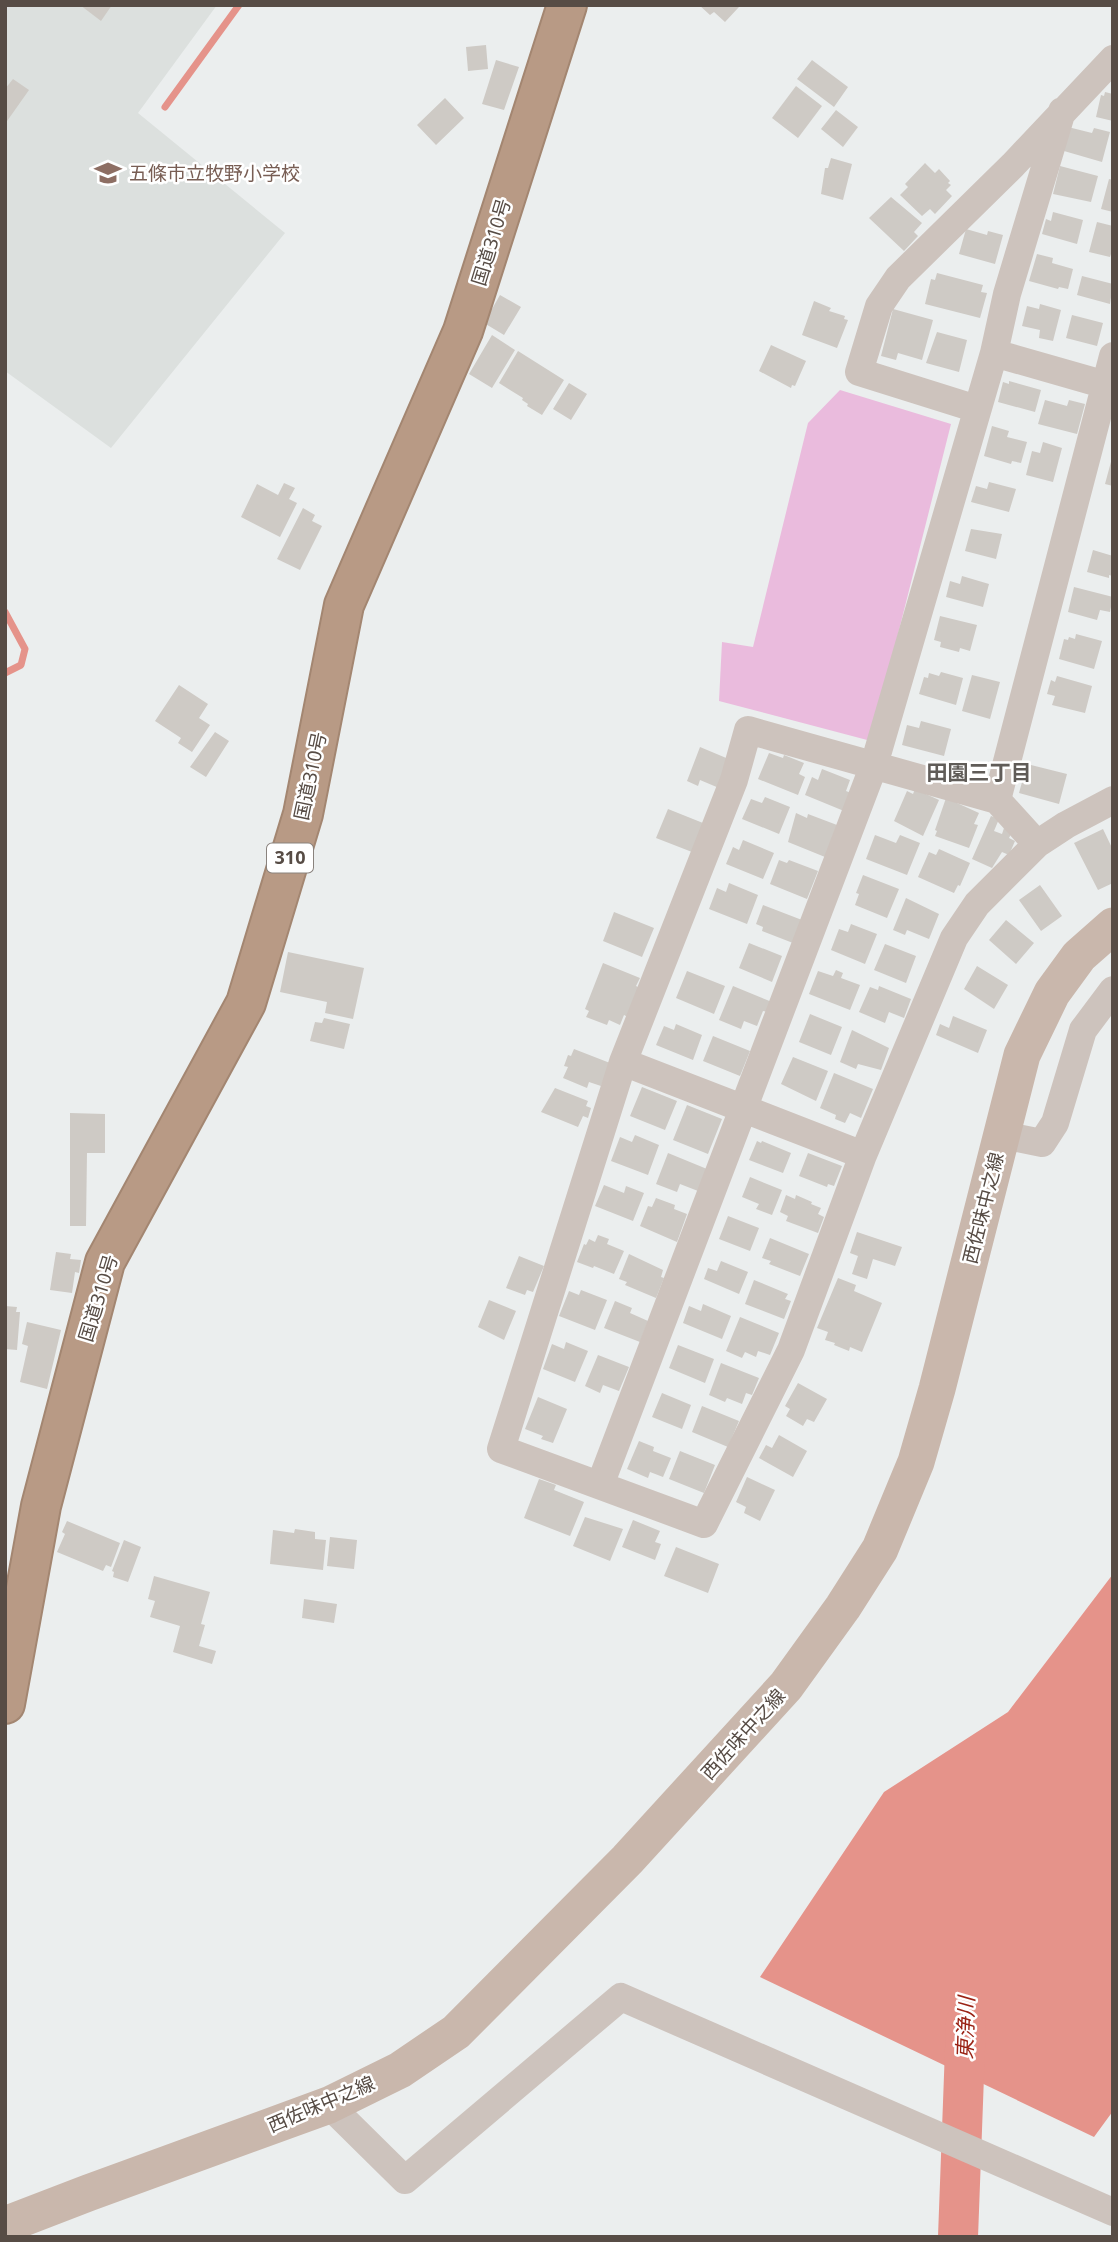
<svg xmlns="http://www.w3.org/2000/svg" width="1118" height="2242" viewBox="0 0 1118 2242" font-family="'Noto Sans','Noto Sans JP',sans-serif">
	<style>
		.education { fill: #dce0de }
		.green { fill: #eabbdd }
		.water { fill: #e5938a }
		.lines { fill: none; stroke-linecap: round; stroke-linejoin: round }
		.stream { stroke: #e5938a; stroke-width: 7 }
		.river { stroke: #e5938a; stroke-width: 40 }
		.building { fill: #cecac5 }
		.highway-casing { stroke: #a38671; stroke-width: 42 }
		.minor { stroke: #cdc3bd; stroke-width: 28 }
		.major { stroke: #c9b7ac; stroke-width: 37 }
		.highway { stroke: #b89a85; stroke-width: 38 }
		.labels { text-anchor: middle; stroke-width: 5; stroke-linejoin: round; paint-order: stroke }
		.shield { fill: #fff; stroke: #89827d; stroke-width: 2 }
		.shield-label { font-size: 18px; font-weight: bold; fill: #574c45 }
		.education-label { font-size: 19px; fill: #785e54; stroke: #fff; text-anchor: start }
		.street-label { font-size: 19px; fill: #574c45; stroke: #fff }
		.neighbourhood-label { font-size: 21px; font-weight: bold; fill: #605c58; stroke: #fff }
		.water-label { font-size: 21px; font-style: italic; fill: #9a2315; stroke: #fff }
	</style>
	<rect width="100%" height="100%" fill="#ebeeee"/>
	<path class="education" d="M5,5H217L138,113L285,233L111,448L5,371Z"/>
	<path class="green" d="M840,390L951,424L871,741L719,701L722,642L753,647L808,423Z"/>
	<path class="water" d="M1113,1574V2111L1094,2137L760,1977L884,1792L1008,1712Z"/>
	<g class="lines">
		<path class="stream" d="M165,107L239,5
			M5,612L25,649L21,665L5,673"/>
		<path class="river" d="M958,2237L966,2022"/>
	</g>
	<path class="building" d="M80,5H112L101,21Z
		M699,5H737L739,7L725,22L714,12L710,15Z
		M486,45L488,69L468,71L466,47Z
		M496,60L519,67L504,110L482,104Z
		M812,60L848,87L834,107L797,79Z
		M13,79L29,90L5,124V89Z
		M796,86L822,106L798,138L772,118Z
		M1105,92L1113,94V121L1096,117L1101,95L1104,96Z
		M445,98L464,118L436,145L417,125Z
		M836,110L858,127L843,147L821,129Z
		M1068,127L1092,133L1094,128L1110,132L1102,162L1064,151Z
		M831,158L852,164L843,200L821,194L825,168H828Z
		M925,163L935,173L939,169L950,181L948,183L951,185L946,190L952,196L935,214L930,209L922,216L900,195L908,187L905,184Z
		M1060,166L1098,176L1091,202L1053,194Z
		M1109,179L1113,180V212L1101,209Z
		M891,197L922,223L914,232L918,236L904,251L869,218Z
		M1053,212L1083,220L1077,244L1042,234L1046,219L1051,221Z
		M1097,222L1113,226V255L1111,254L1110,257L1089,252Z
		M966,229L987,235L988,231L1003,235L995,264L959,254Z
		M1037,254L1053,258L1052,263L1073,269L1068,289L1059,287L1058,289L1029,281Z
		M937,273L983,285L981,292L987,293L980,318L925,304L931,279L935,280Z
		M1082,276L1113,284L1110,304L1077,295Z
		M500,295L521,307L504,335L484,323Z
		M814,301L831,308L829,311L845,316L844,319L848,320L837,348L802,335Z
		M1040,304L1061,310L1053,341L1039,338L1040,330L1022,326L1027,306L1039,309Z
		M893,309L933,320L922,360L898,353L896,360L881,356Z
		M1072,315L1103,323L1097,346L1066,338Z
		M937,332L967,340L959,372L926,363Z
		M492,335L515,350L492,388L469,374Z
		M771,345L806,361L795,386L792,385L791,388L759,371Z
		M518,351L564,380L542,415L527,406L528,404L522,400L523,398L499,383Z
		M1009,381L1041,390L1035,412L998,402L1003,382L1009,384Z
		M569,383L587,394L571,420L553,409Z
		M1045,400L1067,406L1069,400L1085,404L1077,434L1038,424Z
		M992,426L1009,431L1007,437L1027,442L1021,463L1012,461L1011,464L984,456Z
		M1043,442L1062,448L1053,482L1026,475L1032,451L1040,453Z
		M1112,458H1113V486L1105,484Z
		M989,482L1016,489L1009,512L971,502L976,486L987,489Z
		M284,483L295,488L289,499L297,503L280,537L241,517L257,484L278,495Z
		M303,508L315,515L312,521L322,526L300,570L277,559Z
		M971,529L1002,534L996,559L965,551Z
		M1093,550L1113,556V576L1109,575V578L1087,572Z
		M962,576L989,584L983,607L946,597L950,581L960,584Z
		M1074,587L1113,597L1110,612L1100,610L1097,620L1068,612Z
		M940,616L977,625L970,651L960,648L959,652L940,647L941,642L934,640Z
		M1076,634L1102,641L1094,669L1059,659L1064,639L1068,640L1069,637L1075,639Z
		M941,672L963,678L956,705L919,694L924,677L928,678L929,673L939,676Z
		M972,675L1000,682L990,719L962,711Z
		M1057,676L1092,686L1085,713L1052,705L1055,696L1047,694L1051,680L1055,682Z
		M179,685L208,704L199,718L210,725L192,752L178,743L181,738L155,721Z
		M921,721L951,729L944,756L902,745L907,725L919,728Z
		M215,732L229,741L206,777L190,767Z
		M700,747L731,760L719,788L700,780L698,786L687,781Z
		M769,753L783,758L784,755L804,763L799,774L805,777L798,795L758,779Z
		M1027,764L1067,774L1059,804L1019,793Z
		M822,769L850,780L846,791L851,793L844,811L805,795L812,777L818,780Z
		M915,789L939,800L923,836L894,821L907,791L913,794Z
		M765,797L790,807L779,834L742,819L751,799L762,803Z
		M946,798L979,813L974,824L978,825L969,848L935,836L937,831L935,830Z
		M668,809L703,823L692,852L656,838Z
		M796,813L807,818L808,814L837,825L825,857L788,842Z
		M991,816L999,819L994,831L1002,834L1004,828L1012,832L1009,838L1015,841L1009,855L1002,852L992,868L972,859Z
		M1103,829L1113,850V883L1098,890L1074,843Z
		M875,835L896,843L900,835L920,843L907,875L866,859Z
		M743,840L774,853L763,879L726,864L733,847L739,850Z
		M939,849L970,863L960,886L958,885L954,893L918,877L929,852L936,855Z
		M779,860L787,863L789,860L818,871L807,899L770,884Z
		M863,875L899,889L887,918L855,905L859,894L856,893Z
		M729,883L758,895L747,924L709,909L717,888L726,892Z
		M1040,885L1062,916L1041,931L1019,900Z
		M906,898L939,914L929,939L907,930L905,935L893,930Z
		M763,905L802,920L793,943L762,931L763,927L756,924Z
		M614,912L654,928L642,957L603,941Z
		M1006,920L1034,943L1016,964L989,940Z
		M851,924L877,934L865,964L831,950L839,929L848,932Z
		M749,943L782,956L772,982L739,968Z
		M885,944L916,956L906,983L874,970Z
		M288,952L364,968L353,1019L325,1013L327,1002L280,992Z
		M603,963L640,978L636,986L642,989L630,1018L624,1015L620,1025L609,1020L607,1025L586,1017L589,1011L585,1009Z
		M977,966L1008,985L994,1009L964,989Z
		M836,970L843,973L841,978L860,985L850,1010L809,994L818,971L833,976Z
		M687,971L725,986L714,1014L676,998Z
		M733,986L772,1002L768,1012L763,1011L757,1026L744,1021L741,1029L719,1020Z
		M879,986L911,999L904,1018L889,1012L885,1023L859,1012L870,987L878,990Z
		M810,1014L842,1027L831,1055L799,1042Z
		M953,1016L987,1030L978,1053L936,1035L940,1024L949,1028Z
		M324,1018L350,1024L344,1049L310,1041L315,1022L322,1023Z
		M676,1024L702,1035L693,1060L656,1045L664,1026L674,1030Z
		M852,1030L889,1048L881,1070L858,1064L856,1069L840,1062Z
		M713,1036L750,1051L740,1076L703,1061Z
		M574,1049L610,1063L601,1086L589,1082L587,1088L563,1078L568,1067L564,1066L568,1055L571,1056Z
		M793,1057L828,1071L816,1101L781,1084Z
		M834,1073L873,1089L861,1118L850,1113L845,1123L835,1119L836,1115L820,1108Z
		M642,1087L677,1101L665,1130L630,1116Z
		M555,1088L588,1101L586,1106L591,1108L588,1118L583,1116L578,1127L541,1112Z
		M687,1105L722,1119L708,1154L673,1140Z
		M70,1113L105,1114V1153H87L86,1226H70Z
		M635,1135L659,1145L648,1175L611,1161L620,1137L632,1142Z
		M757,1141L761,1143L762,1141L791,1153L783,1173L749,1160Z
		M668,1153L707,1169L698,1191L680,1184L677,1192L656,1184Z
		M808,1153L842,1166L834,1186L828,1184L827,1187L799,1176Z
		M750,1177L782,1190L772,1215L756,1209L759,1204L742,1197Z
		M604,1185L624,1193L626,1186L644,1193L633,1221L595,1206Z
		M786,1195L795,1199L796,1195L812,1202L811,1204L821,1208L818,1214L824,1217L818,1233L786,1221L788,1216L780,1212Z
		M656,1198L675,1205L674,1209L687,1214L677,1242L640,1226L648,1206L652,1207Z
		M728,1216L759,1228L750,1251L719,1239Z
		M857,1232L902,1247L895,1266L873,1259L867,1279L852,1274L858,1256L850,1253Z
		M598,1235L609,1239L607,1244L624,1251L614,1274L594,1266L593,1268L577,1262L584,1244L586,1245L589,1239L595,1242Z
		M770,1238L809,1254L800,1276L769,1264L771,1261L762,1258Z
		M56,1252L71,1254L70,1259L81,1260L79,1273L75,1272L72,1293L50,1290Z
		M629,1254L663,1270L661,1277L664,1278L656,1298L625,1285L627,1282L619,1279Z
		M519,1256L544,1266L533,1292L527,1290L525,1295L506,1288Z
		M721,1261L748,1272L739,1294L704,1279L708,1268L717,1271Z
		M838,1278L856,1285L854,1291L882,1303L862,1352L850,1347L849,1351L834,1345L835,1343L825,1340L828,1332L817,1328Z
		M754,1280L788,1294L785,1299L791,1301L784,1319L745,1304Z
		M581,1290L607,1300L595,1330L559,1316L569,1291L579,1295Z
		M489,1300L516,1311L504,1340L478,1327Z
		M615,1301L632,1308L630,1313L648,1321L640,1342L604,1328Z
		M703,1304L731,1316L722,1339L683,1323L689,1306L701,1311Z
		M5,1306L17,1307L16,1312H20L17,1350L5,1349Z
		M740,1317L779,1333L770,1355L758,1351L756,1357L745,1352L742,1358L726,1351Z
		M27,1322L61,1330L47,1389L20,1382L28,1346L22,1344Z
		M566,1342L588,1351L575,1382L543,1369L552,1344L564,1349Z
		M678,1345L714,1359L705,1383L669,1368Z
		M598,1355L629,1367L619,1391L603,1385L600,1393L585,1386Z
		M721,1363L759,1378L752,1395L746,1393L742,1404L727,1398L725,1402L709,1395Z
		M798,1383L827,1399L814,1422L807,1419L803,1426L786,1416L790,1409L785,1406Z
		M662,1393L691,1405L682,1429L652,1417Z
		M538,1397L567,1409L553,1443L541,1439L543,1436L525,1429Z
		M702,1406L739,1421L728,1447L692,1432Z
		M779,1435L807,1451L793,1477L759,1458L766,1445L772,1448Z
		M639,1441L654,1447L653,1451L671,1458L663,1477L650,1472L648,1478L627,1469Z
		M680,1451L715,1465L704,1493L669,1479Z
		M747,1477L775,1490L760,1521L744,1513L746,1507L736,1502Z
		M539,1479L556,1485L554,1490L584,1502L570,1536L524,1518Z
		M585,1517L623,1529L610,1561L573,1546Z
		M633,1520L660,1531L655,1542L661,1544L655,1560L622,1547Z
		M67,1521L120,1543L111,1567L106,1565L103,1571L57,1552L65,1534L62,1532Z
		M295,1529L315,1532V1539L326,1540L323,1570L270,1564L273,1530L294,1533Z
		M330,1537L357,1540L354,1569L327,1566Z
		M124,1540L141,1547L128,1582L113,1577L114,1572L112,1571Z
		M676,1547L719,1564L708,1593L664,1576Z
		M154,1576L210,1592L201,1624L205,1625L199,1646L216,1651L212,1664L173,1652L180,1626L150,1617L155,1601L148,1599Z
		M304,1599L337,1604L334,1623L302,1618Z"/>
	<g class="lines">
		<defs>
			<path id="highway" d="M5,1704L41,1506L105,1262L246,1003L303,814L344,605L463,331L567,5"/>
		</defs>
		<use href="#highway" class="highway-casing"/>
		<path class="minor" d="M994,353L1113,387
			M977,409L859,372L879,306L898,278L1013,165L1113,59
			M997,800L1113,356
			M1037,844L997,800L748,730L734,780L623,1062L501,1449L704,1524L791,1350L863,1155L954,938L977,904L1037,844L1066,825L1113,800
			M623,1062L863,1155
			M1002,1135L1042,1143L1055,1123L1083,1030L1113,990
			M600,1485L874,765L994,353L1007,294L1062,111
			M329,2105L405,2180L621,1997L1113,2212"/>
		<path class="major" d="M5,2225L88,2193L329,2105L400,2070L456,2032L627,1860L786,1686L843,1607L880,1549L916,1462L937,1389L1022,1055L1052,993L1079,956L1113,926"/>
		<use href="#highway" class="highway"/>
	</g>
	<defs>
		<symbol id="school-bare" viewBox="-9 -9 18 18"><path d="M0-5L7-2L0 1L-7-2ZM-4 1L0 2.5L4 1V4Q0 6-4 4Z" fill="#8d6e63" stroke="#fff" stroke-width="2.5" paint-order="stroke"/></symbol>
	</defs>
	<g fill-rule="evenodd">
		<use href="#school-bare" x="89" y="154" width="38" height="38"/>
	</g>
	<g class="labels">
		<rect class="shield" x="267" y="843.5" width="46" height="29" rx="5"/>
		<g class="shield-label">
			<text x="290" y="864">310</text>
		</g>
		<g class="education-label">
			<text x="129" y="180">五條市立牧野小学校</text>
		</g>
		<g class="street-label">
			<text transform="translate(491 242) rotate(-73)" y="7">国道310号</text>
			<text transform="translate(310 776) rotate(-78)" y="7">国道310号</text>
			<text transform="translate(983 1208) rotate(-76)" y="7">西佐味中之線</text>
			<text transform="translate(98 1298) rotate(-73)" y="7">国道310号</text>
			<text transform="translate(743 1734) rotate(-48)" y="7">西佐味中之線</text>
			<text transform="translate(321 2104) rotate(-23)" y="7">西佐味中之線</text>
		</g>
		<g class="neighbourhood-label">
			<text x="979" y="780">田園三丁目</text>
		</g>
		<g class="water-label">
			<text transform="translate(966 2028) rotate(-88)" y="7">東浄川</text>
		</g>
	</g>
	<rect width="1118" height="2242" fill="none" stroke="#574c45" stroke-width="14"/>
</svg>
